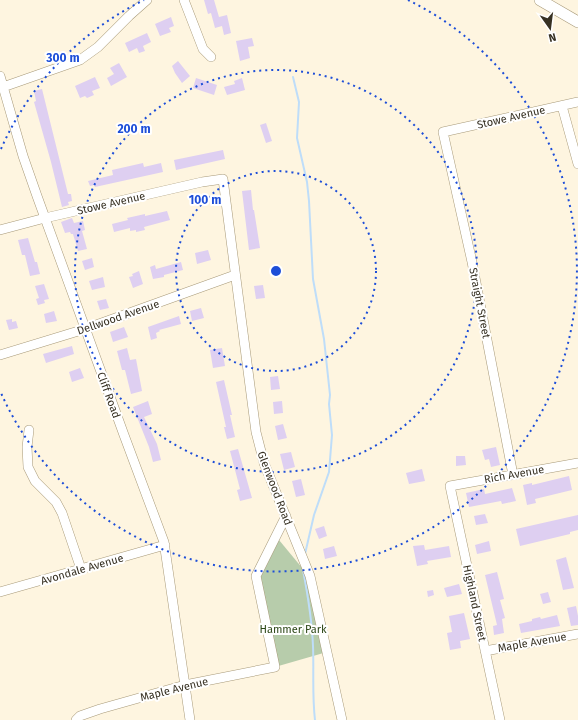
<svg xmlns="http://www.w3.org/2000/svg" width="578" height="720" viewBox="0 0 578 720" font-family="'Fira Sans',sans-serif">
	<style>
		.green { fill: #b7ccab }
		.lines { fill: none; stroke-linecap: round; stroke-linejoin: round }
		.stream { stroke: #beddf9; stroke-width: 2 }
		.building { fill: #decff1 }
		.minor-casing { stroke: #a89a79; stroke-width: 10 }
		.major-casing { stroke: #a89a79; stroke-width: 12 }
		.minor { stroke: #fff; stroke-width: 9 }
		.major { stroke: #fff; stroke-width: 11 }
		.ring { fill: none; stroke: #1d4ed8; stroke-width: 2; stroke-dasharray: 2 4 }
		.labels { text-anchor: middle; stroke-width: 4; stroke-linejoin: round; paint-order: stroke }
		.street-label { font-size: 11px; fill: #373123; stroke: #fff }
		.park-label { font-size: 11px; fill: #2b4615; stroke: #fff }
		.centre { fill: #1d4ed8; stroke: #fff; stroke-width: 2 }
		.ring-label { font-size: 12px; text-anchor: middle; font-weight: bold; fill: #1d4ed8; stroke: #fff; stroke-width: 4; stroke-linejoin: round; paint-order: stroke }
	</style>
	<rect width="100%" height="100%" fill="#fef5e0"/>
	<path class="green" d="M279,540L303,569L327,652L275,667L256,576Z"/>
	<g class="lines">
		<path class="stream" d="M293,77L299,102L297,138L307,182L309,201L313,279L324,339L330,395L329,404L332,435L329,472L314,515L305,554
			M303,570C308,596 312,621 313,646C314,671 312,695 315,720"/>
	</g>
	<path class="building" d="M204,0H214L219,17L227,15L231,33L224,35L222,26L215,28L211,13L208,14Z
		M171,17L174,26L169,28L171,32L160,36L155,24Z
		M147,33L151,42L143,46L145,51L139,53L137,48L129,52L125,43Z
		M252,38L254,46L248,47L250,58L240,61L236,41Z
		M178,61L190,76L182,83L175,73L172,66Z
		M119,63L127,77L111,86L107,78L114,74L110,68Z
		M95,77L100,88L92,91L94,95L87,98L85,96L80,98L75,86Z
		M196,78L217,85L214,95L193,88Z
		M242,78L245,90L227,95L224,87L235,84L234,81Z
		M42,89L68,194H71L72,201L68,202L69,205L62,207L51,162L34,102L36,101L34,91Z
		M266,123L272,141L266,143L260,125Z
		M223,150L225,159L176,170L174,160Z
		M143,163L144,167L161,163L163,172L95,187L94,185L90,186L88,181L113,175L112,170Z
		M251,190L253,210H254L260,248L249,250L242,191Z
		M167,211L170,220L144,227L145,230L136,232V230L130,231V228L114,232L112,224L128,220L127,218L145,214V216Z
		M72,218L74,223L83,221L85,230L82,231L87,249L78,251L73,234H71L70,232L65,233L61,222Z
		M28,238L35,262H37L40,274L30,276L25,255H22L18,240Z
		M208,250L211,260L197,264L195,253Z
		M92,258L94,267L85,270L82,261Z
		M181,262L183,270L164,275V277L153,279L150,267L155,265L156,269Z
		M139,271L143,284L133,288L129,277L133,276L132,274Z
		M103,277L105,287L92,290L89,281Z
		M44,284L49,299L44,300L45,303L38,305L36,299L39,298L35,286Z
		M263,285L265,298L256,299L254,286Z
		M106,299L109,308L100,310L97,301Z
		M201,308L204,318L192,321L190,311Z
		M54,311L57,321L46,323L44,314Z
		M179,316L181,324L159,330L160,331L156,333L157,338L151,340L148,327Z
		M12,319V322L16,321L18,328L9,330L6,320Z
		M124,327L128,337L113,342L110,332Z
		M72,346L74,354L46,363L43,354Z
		M127,348L130,360L136,359L142,391L131,394L125,370H122L117,351Z
		M222,348L225,366L213,368L210,350Z
		M80,368L84,378L72,382L69,372Z
		M278,376L280,389L271,390L270,377Z
		M224,380L232,415H230L235,437L227,439L224,427H226L216,382Z
		M148,401L152,414L144,417L157,444L161,460L153,462L149,447L133,407Z
		M282,401L283,413L274,414L273,402Z
		M283,424L287,438L278,440L275,426Z
		M496,447L500,465L491,467L489,459L485,460L482,450Z
		M238,449L252,498L240,501L237,490L240,489L230,451Z
		M291,452L295,467L284,470L280,454Z
		M456,456H465L466,465L456,466Z
		M422,469L425,481L409,484L406,473Z
		M569,476L572,490L535,499L536,503L527,505L523,485L532,483V485Z
		M301,479L305,495L296,497L292,481Z
		M512,488L516,501L502,504L501,501L469,507L466,493L484,489L485,494Z
		M485,514L488,523L476,525L474,516Z
		M578,515V530L570,532V534L520,546L516,529Z
		M324,526L327,536L319,539L315,529Z
		M489,541L491,551L477,554L475,545Z
		M424,545L425,550L449,546L451,557L427,561L428,564L417,566L413,546Z
		M334,546L337,556L325,559L323,549Z
		M566,557L574,588L563,590L556,560Z
		M497,572L504,599L500,600L505,618L502,619L504,633L494,635L493,626L497,625L485,575Z
		M459,584L462,594L447,597L444,588Z
		M433,590L434,595L428,597L427,591Z
		M548,592L551,602L543,604L540,594Z
		M576,606L578,616V625L571,626L567,608Z
		M464,613L470,639L460,641L461,648L450,650L447,633L452,632L449,616Z
		M557,615L560,626L521,633L519,624L532,621V619L540,617L541,619Z"/>
	<g class="lines">
		<defs>
			<path id="minor" d="M184,0L203,49L211,57
				M0,76L23,156L37,196L124,435L164,542L190,720
				M3,87L80,60L98,47L129,16L147,0
				M562,106L578,164
				M0,230L45,218L202,182L223,179L256,432L264,463L310,576L342,720
				M0,355L85,329L235,275
				M29,430L27,447L28,467L35,481L56,502L62,513L81,569
				M513,475L472,262L443,132L578,102
				M0,592L165,545
				M485,651L578,634
				M76,720L80,716L100,709L185,685L275,667L256,576L286,516
				M500,720L450,486L578,463"/>
			<path id="major" d="M540,0L578,22"/>
		</defs>
		<use href="#minor" class="minor-casing"/>
		<use href="#major" class="major-casing"/>
		<use href="#minor" class="minor"/>
		<use href="#major" class="major"/>
	</g>
	<g class="ring">
		<circle cx="276" cy="271" r="100"/>
		<circle cx="276" cy="271" r="201"/>
		<path d="M1 149A301 301 0 0 1 144 0M408 0A301 301 0 1 1 1 393"/>
	</g>
	<g class="labels">
		<g class="street-label">
			<text transform="translate(511 117) rotate(-13)" y="4">Stowe Avenue</text>
			<text transform="translate(111 203) rotate(-13)" y="4">Stowe Avenue</text>
			<text transform="translate(480 303) rotate(79)" y="4">Straight Street</text>
			<text transform="translate(118 317) rotate(-19)" y="4">Dellwood Avenue</text>
			<text transform="translate(109 395) rotate(70)" y="4">Cliff Road</text>
			<text transform="translate(514 474) rotate(-10)" y="4">Rich Avenue</text>
			<text transform="translate(275 488) rotate(69)" y="4">Glenwood Road</text>
			<text transform="translate(82 569) rotate(-16)" y="4">Avondale Avenue</text>
			<text transform="translate(475 603) rotate(78)" y="4">Highland Street</text>
			<text transform="translate(532 642) rotate(-10)" y="4">Maple Avenue</text>
			<text transform="translate(174 689) rotate(-14)" y="4">Maple Avenue</text>
		</g>
		<g class="park-label">
			<text x="293" y="633">Hammer Park</text>
		</g>
	</g>
	<circle cx="276" cy="271" r="6" class="centre"/>
	<g class="ring-label">
		<text x="63" y="62">300 m</text>
		<text x="134" y="133">200 m</text>
		<text x="205" y="204">100 m</text>
	</g>
	<g transform="translate(550 28) rotate(166)" stroke="#ffffff" stroke-width="3" paint-order="stroke">
	<path d="M0-3L7 15L0 10L-7 15Z" fill="#373123"/>
	<text y="-6" font-size="11" font-weight="bold" text-anchor="middle" fill="#373123">N</text>
	</g>
</svg>
